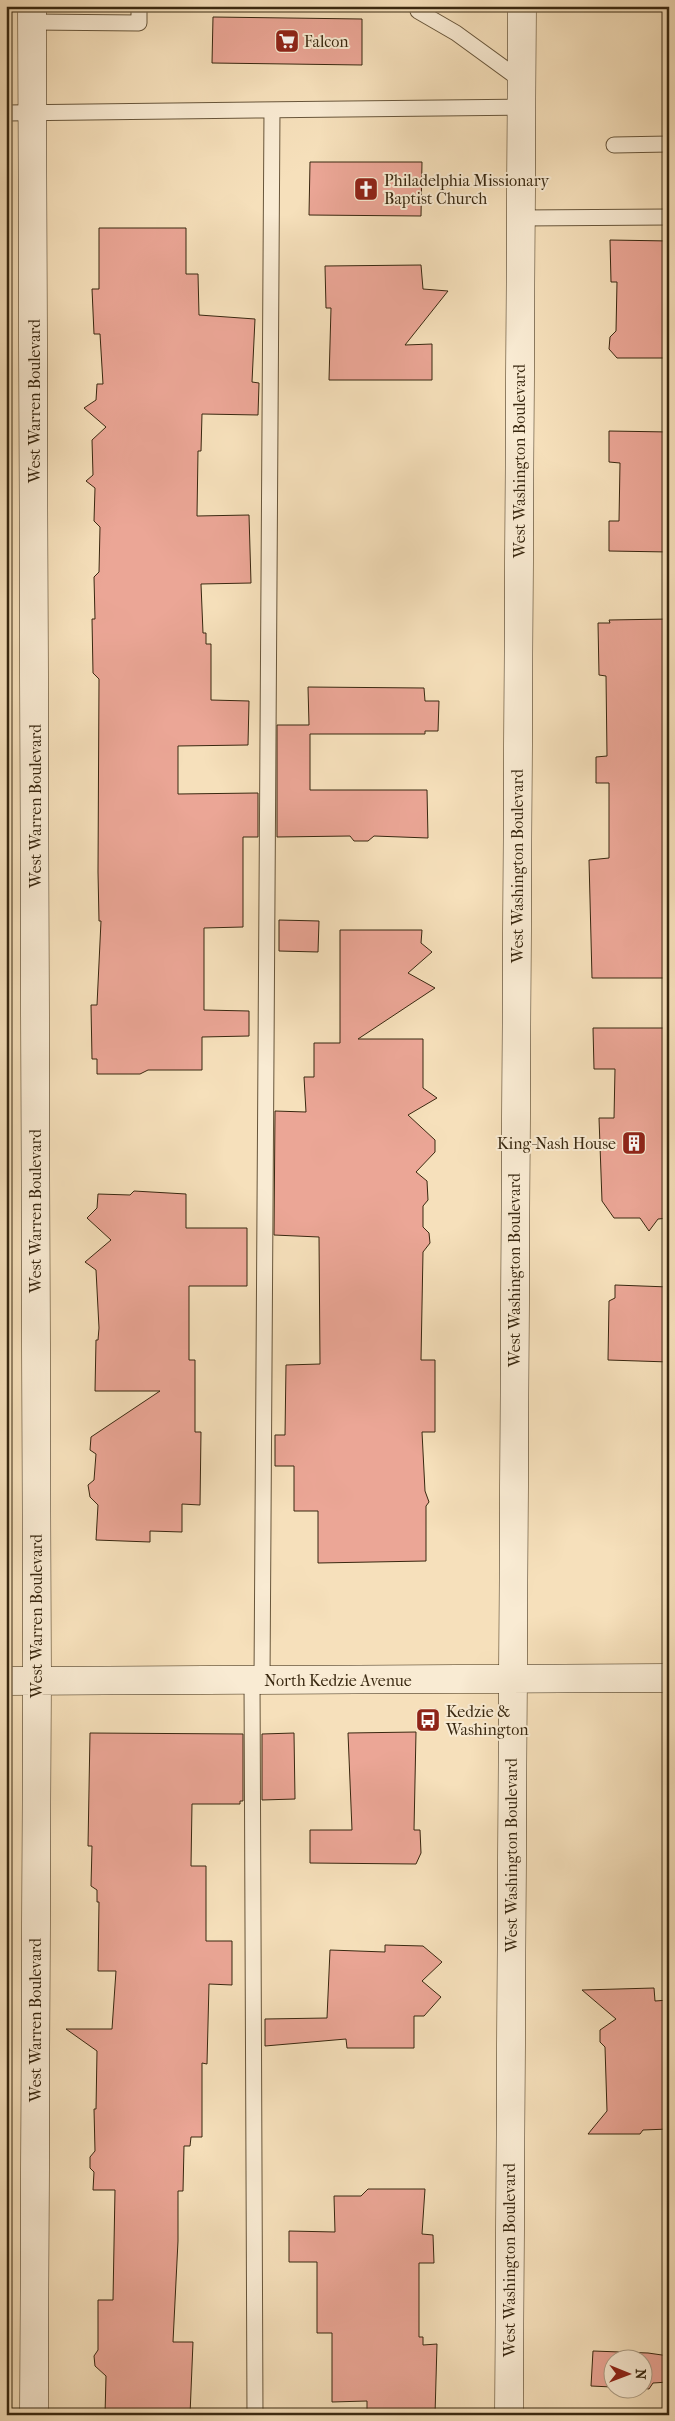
<svg xmlns="http://www.w3.org/2000/svg" width="675" height="2421" viewBox="0 0 675 2421" font-family="'IM FELL French Canon',serif">
	<style>
		.building { fill: #eba696; stroke: #392810 }
		.lines { fill: none; stroke-linecap: round; stroke-linejoin: round }
		.lane-casing { stroke: #68563b; stroke-width: 17 }
		.secondary-casing { stroke: #392810; stroke-width: 29 }
		.lane { stroke: #f9ebd3; stroke-width: 15 }
		.secondary { stroke: #f9ebd3; stroke-width: 28 }
		.labels { text-anchor: middle; stroke-width: 4; stroke-linejoin: round; paint-order: stroke }
		.poi-label { font-size: 16px; fill: #392810; stroke: #f9ebd3; text-anchor: start }
		.street-label { font-size: 16px; fill: #392810; stroke: #f9ebd3 }
	</style>
	<rect width="100%" height="100%" fill="#f6e0bb"/>
	<filter id="stains"><feTurbulence type="fractalNoise" baseFrequency=".004" numOctaves="4"/><feColorMatrix values="0 0 0 0 .2 0 0 0 0 .09 0 0 0 0 .02 0 0 0 .5 -.17"/></filter>
	<radialGradient id="worn" r=".72"><stop offset=".6" stop-color="#630" stop-opacity="0"/><stop offset="1" stop-color="#630" stop-opacity=".3"/></radialGradient>
	<path class="building" d="M213,17L362,19V65L212,63Z
		M310,162H422L421,216L309,215Z
		M99,228H186V274H198L199,315L255,319L252,382L259,383L258,415L202,414L201,451H198L197,516L249,515L251,583L201,584L203,633H206V644H211V700L249,701L248,745L178,746V794L258,793V837H243V927L204,928V1010L249,1011V1036L202,1037V1070H148L140,1074H97V1059H92L91,1005H97L101,921H99L98,872L99,679L93,673L92,619H95L94,577L99,572L100,527L94,521L95,488L86,481L93,475L92,440L106,427L84,408L96,400L97,384H103L100,334H94L92,289H99Z
		M610,240L669,241V358H617L609,349L610,337L616,331L617,282H611Z
		M421,265L423,289L448,291L405,345L432,344V380H329L331,308H326L325,266Z
		M609,431L669,432V461H666L665,522H669V552L609,551V521H619L620,463L609,462Z
		M669,619V978H592L589,860L609,858V783H596V757L607,756L606,676L599,675L598,623H610L609,620Z
		M308,687L424,688L425,701H439L438,731H425V734H310V790H427L428,838L374,836L368,841H354L350,836L277,837V725H309Z
		M279,920L319,921L318,952L279,951Z
		M340,930H422L421,943L432,952L408,973L435,988L358,1039H423V1088L437,1098L408,1115L435,1140V1152L416,1172L427,1181L428,1200L423,1206V1227L429,1233L430,1243L423,1252L421,1360H435V1432H422L425,1491L429,1502L426,1506V1561L318,1563V1511H294V1466H275V1435H285L286,1365L320,1364L319,1237L274,1235L275,1111L306,1112L304,1077H314V1043H340Z
		M593,1028H669V1218L658,1219L649,1231L640,1218H614L602,1201L599,1118H614L615,1069H594Z
		M134,1191L186,1194V1228H247V1286H189V1360H195V1432H201L200,1505L182,1504V1532L150,1531V1542L96,1540L98,1505L90,1497L88,1485L94,1480L96,1454L90,1450L91,1437L160,1391H95L96,1340H98L99,1328L96,1270L85,1262L111,1240L87,1218L97,1208L98,1194L130,1195Z
		M615,1285L669,1287V1362L608,1360L609,1301L615,1298Z
		M416,1732L414,1830H420L421,1853L416,1864L310,1863V1830H352L348,1733Z
		M90,1733L243,1734V1801H240V1804H192L191,1866H206V1941H232V1985L209,1984L207,2064L202,2063V2137H191L190,2146H184L183,2191H178V2241L173,2342H193L190,2415H105L106,2376L95,2366L94,2356L98,2350V2300H113L115,2190H93L94,2172L90,2168V2157L95,2151L94,2109H96L97,2051L66,2029H112L116,1971H98L99,1902H97V1890L91,1886L92,1846H88Z
		M294,1733L295,1799L262,1800V1734Z
		M385,1945L423,1946L442,1962L422,1981L441,1997L424,2016H414V2048H347L346,2039L265,2046V2019L327,2018L330,1950L385,1952Z
		M654,1988L655,2001L669,2000V2129L643,2130L640,2134H588L607,2111L605,2047L600,2042V2030L616,2019L582,1990Z
		M368,2189H425L422,2234L433,2235L434,2263H419V2337H423V2345L437,2344L435,2415H367V2401L332,2402V2333H317V2262H289V2231L335,2232L334,2196H361Z
		M593,2351L648,2353L669,2356V2382L653,2383L649,2389L642,2388V2358H612V2387L591,2386Z"/>
	<g class="lines">
		<defs>
			<path id="lane" d="M417,6L418,11L456,33L522,81
				M32,22L139,23V6
				M6,113L521,107
				M614,145L669,144
				M521,218L669,217
				M252,1680L255,2415
				M262,1680L272,110"/>
			<path id="secondary" d="M32,6L37,1680L34,2415
				M6,1681L669,1678
				M509,2415L522,6"/>
		</defs>
		<use href="#lane" class="lane-casing"/>
		<use href="#secondary" class="secondary-casing"/>
		<use href="#lane" class="lane"/>
		<use href="#secondary" class="secondary"/>
	</g>
	<defs>
		<symbol id="supermarket-square" viewBox="-11 -11 22 22"><rect x="-9" y="-9" width="18" height="18" rx="4" fill="#8f2418" stroke="#f9ebd3"/><path d="M-6-5.5h2.5l.6 2H6L4.5 2H-2.5L-4.4-4H-6ZM-1.5 3.2a1.3 1.3 0 1 0 .1 0ZM3 3.2a1.3 1.3 0 1 0 .1 0Z" fill="#fff"/></symbol>
		<symbol id="church-square" viewBox="-11 -11 22 22"><rect x="-9" y="-9" width="18" height="18" rx="4" fill="#8f2418" stroke="#f9ebd3"/><path d="M-1.2-6h2.4v3.5h3.3v2.4h-3.3V6h-2.4V-.1h-3.3v-2.4h3.3Z" fill="#fff"/></symbol>
		<symbol id="building-square" viewBox="-11 -11 22 22"><rect x="-9" y="-9" width="18" height="18" rx="4" fill="#8f2418" stroke="#f9ebd3"/><path d="M-4-6H4V6H1V3H-1V6H-4ZM-2.5-4.3h1.7v1.8h-1.7ZM.8-4.3h1.7v1.8H.8ZM-2.5-1h1.7V.8h-1.7ZM.8-1h1.7V.8H.8Z" fill="#fff"/></symbol>
		<symbol id="bus-square" viewBox="-11 -11 22 22"><rect x="-9" y="-9" width="18" height="18" rx="4" fill="#8f2418" stroke="#f9ebd3"/><path d="M-5-6H5V4H4V6H2V4H-2V6H-4V4H-5ZM-3.5-4V0h7V-4ZM-3.5 1.2v1.5H-2V1.2ZM2 1.2v1.5H3.5V1.2Z" fill="#fff"/></symbol>
	</defs>
	<g fill-rule="evenodd">
		<use href="#supermarket-square" x="273" y="27" width="28" height="28"/>
		<use href="#church-square" x="352" y="175" width="28" height="28"/>
		<use href="#building-square" x="620" y="1129" width="28" height="28"/>
		<use href="#bus-square" x="414" y="1706" width="28" height="28"/>
	</g>
	<g class="labels">
		<g class="poi-label">
			<text x="304" y="47">Falcon</text>
			<text x="384" y="186">Philadelphia Missionary<tspan x="384" dy="18">Baptist Church</tspan></text>
			<text x="616" y="1149" text-anchor="end">King-Nash House</text>
			<text x="446" y="1717">Kedzie &amp;<tspan x="446" dy="18">Washington</tspan></text>
		</g>
		<g class="street-label">
			<text transform="translate(34 401) rotate(-90)" y="6">West Warren Boulevard</text>
			<text transform="translate(519 461) rotate(-90)" y="6">West Washington Boulevard</text>
			<text transform="translate(35 806) rotate(-90)" y="6">West Warren Boulevard</text>
			<text transform="translate(517 866) rotate(-90)" y="6">West Washington Boulevard</text>
			<text transform="translate(35 1211) rotate(-90)" y="6">West Warren Boulevard</text>
			<text transform="translate(514 1270) rotate(-90)" y="6">West Washington Boulevard</text>
			<text transform="translate(36 1616) rotate(-90)" y="6">West Warren Boulevard</text>
			<text x="338" y="1686">North Kedzie Avenue</text>
			<text transform="translate(511 1855) rotate(-90)" y="6">West Washington Boulevard</text>
			<text transform="translate(35 2020) rotate(-90)" y="6">West Warren Boulevard</text>
			<text transform="translate(509 2260) rotate(-90)" y="6">West Washington Boulevard</text>
		</g>
	</g>
	<rect width="675" height="2421" fill="none" stroke="#f6e0bb" stroke-width="25"/>
	<rect x="8" y="8" width="660" height="2406" fill="none" stroke="#392810" stroke-width="2.5"/>
	<rect x="12" y="12" width="650" height="2396" fill="none" stroke="#392810"/>
	<g transform="translate(628 2374) rotate(91)"><circle r="24" fill="#f9ebd3" stroke="#ac9d85"/>
	<path d="M0-4L9 19L0 12L-9 19Z" fill="#8f2418"/>
	<text y="-8" font-size="14" font-weight="bold" text-anchor="middle" fill="#392810">N</text>
	</g>
	<rect width="100%" height="100%" filter="url(#stains)"/>
	<rect width="100%" height="100%" fill="url(#worn)"/>
</svg>
